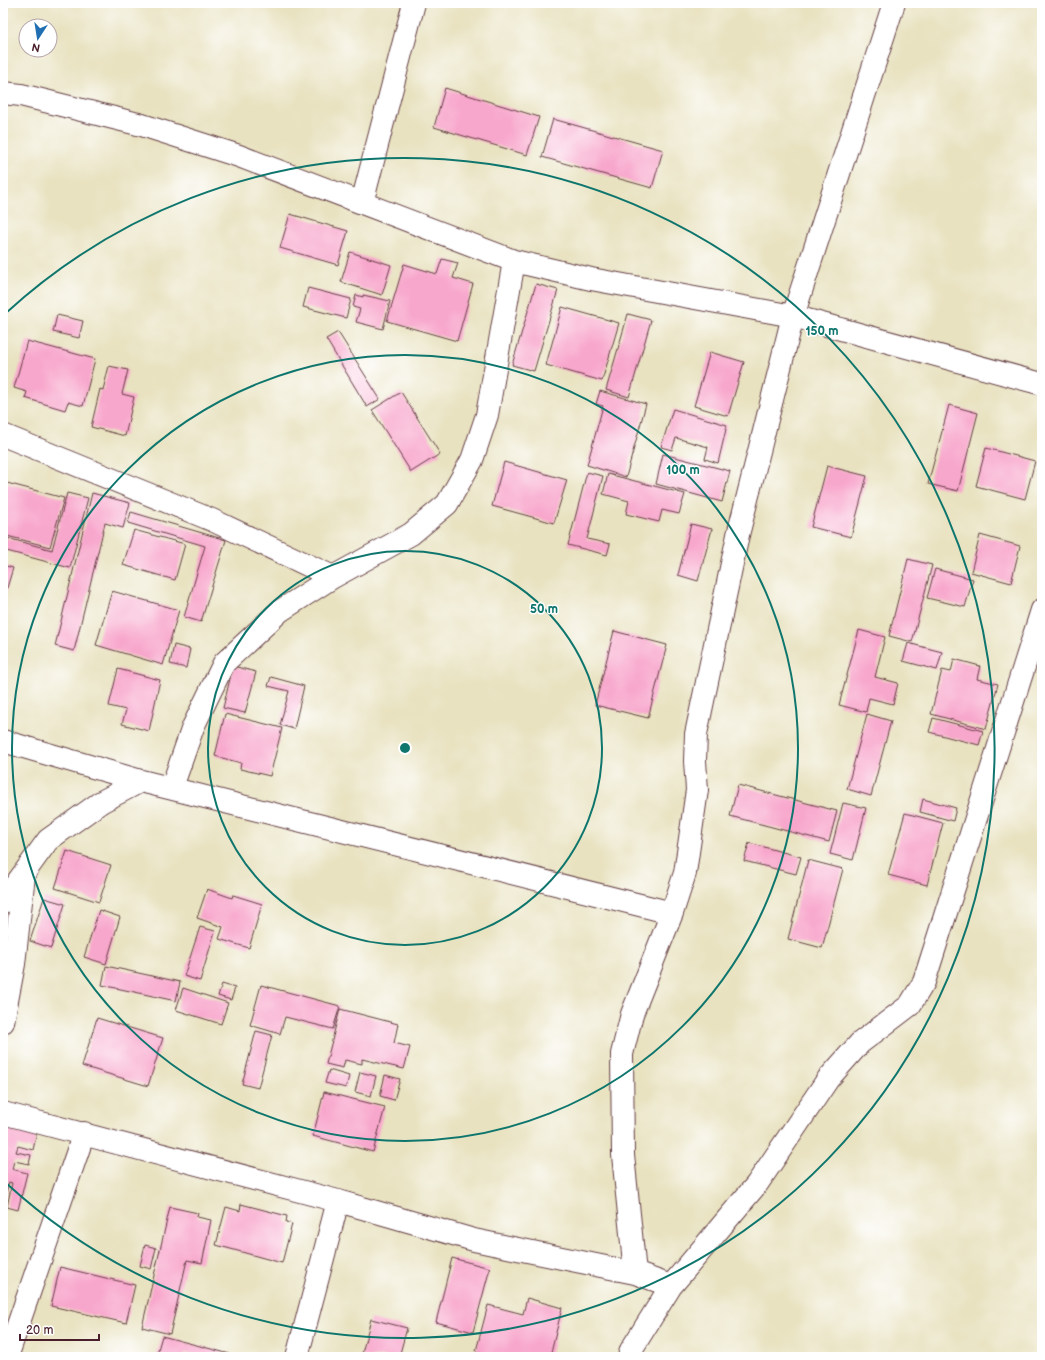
<svg xmlns="http://www.w3.org/2000/svg" width="1045" height="1360" viewBox="0 0 1045 1360" font-family="'Balsamiq Sans',sans-serif">
	<style>
		.building { fill: #f8a7cc }
		.lines { fill: none; stroke-linecap: round; stroke-linejoin: round }
		.street-casing { stroke: #623c41; stroke-width: 24 }
		.street { stroke: #fff; stroke-width: 22 }
		.ring { fill: none; stroke: #0f766e; stroke-width: 2 }
		.centre { fill: #0f766e; stroke: #fff; stroke-width: 2 }
		.ring-label { font-size: 12px; text-anchor: middle; font-weight: bold; fill: #0f766e; stroke: #fff; stroke-width: 3; stroke-linejoin: round; paint-order: stroke }
	</style>
	<rect width="100%" height="100%" fill="#fff"/>
	<filter id="ink" filterUnits="userSpaceOnUse"><feTurbulence type="fractalNoise" baseFrequency=".025" numOctaves="2"/><feDisplacementMap in="SourceGraphic" scale="8" xChannelSelector="R" yChannelSelector="G"/><feConvolveMatrix kernelMatrix="1 2 1 2 8 2 1 2 1" color-interpolation-filters="sRGB"/></filter>
	<filter id="wash" filterUnits="userSpaceOnUse"><feTurbulence type="fractalNoise" baseFrequency=".012" numOctaves="4" result="noise"/><feDisplacementMap in="SourceGraphic" scale="16" xChannelSelector="R" yChannelSelector="G"/><feGaussianBlur stdDeviation="0.9" result="paint"/><feColorMatrix in="noise" values="0 0 0 0 0 0 0 0 0 0 0 0 0 0 0 0 0 1.4 0 .05"/><feComposite in="paint" operator="in"/></filter>
	<g filter="url(#wash)">
		<rect width="100%" height="100%" fill="#e8e2c0"/>
		<g id="blocks">
			<path class="building" d="M445,88L539,117L527,155L434,127Z
				M553,119L663,150L652,188L542,157Z
				M290,214L348,231L338,265L280,248Z
				M350,252L391,265L382,295L341,282Z
				M442,259L458,263L453,278L473,284L457,341L387,321L404,264L437,274Z
				M536,284L558,290L534,371L512,365Z
				M308,288L351,299L346,318L303,307Z
				M356,295L363,297V295L390,301L383,329L356,322L360,309L353,307Z
				M562,307L619,323L602,381L546,365Z
				M628,314L651,320L629,397L606,390Z
				M57,315L83,321L79,338L53,332Z
				M338,332L380,399L367,407L326,339Z
				M27,341L95,359L83,406L68,402L65,410L25,398L27,392L14,388Z
				M710,352L744,362L728,416L694,406Z
				M109,366L128,370L122,394L134,397L125,436L91,427L100,389L103,390Z
				M600,391L646,404L626,477L587,465L603,406L596,404Z
				M401,392L440,454L411,472L372,410Z
				M949,405L978,413L958,491L928,484Z
				M673,409L727,425L718,463L705,459L708,447L676,438L672,450L661,447Z
				M986,448L1035,461L1025,499L976,486Z
				M663,454L730,471L722,502L656,484Z
				M504,462L567,480L554,523L492,506Z
				M827,466L867,476L851,537L811,527Z
				M587,472L603,476L587,539L610,544L607,555L568,545Z
				M608,474L685,494L679,514L662,510L659,522L626,514L629,501L603,494Z
				M3,482L64,498L50,547L3,535Z
				M67,493L88,498L70,568L3,550V537L52,550Z
				M92,493L130,503L123,528L105,523L74,651L55,646Z
				M131,512L226,540L201,622L184,617L205,546L128,523Z
				M691,524L712,529L698,581L678,575Z
				M134,530L185,544L175,580L123,565Z
				M980,535L1020,546L1011,583L971,572Z
				M908,559L932,565L912,642L889,636Z
				M3,565L13,568L3,601Z
				M935,569L973,579L965,607L927,598Z
				M112,591L179,610L163,665L96,645Z
				M859,630L885,637L875,677L898,683L893,704L869,698L866,712L839,705Z
				M614,631L667,645L648,718L595,705Z
				M908,643L942,652L937,670L903,661Z
				M174,645L190,649L186,668L170,664Z
				M954,659L980,666L977,679L998,684L986,729L931,714L942,670L951,672Z
				M233,666L256,672L245,713L223,708Z
				M118,669L160,680L149,731L122,724L126,710L109,706Z
				M271,677L304,686L294,729L280,725L289,691L268,686Z
				M225,714L282,728L270,776L240,769L241,763L215,756Z
				M867,714L891,721L871,796L847,789Z
				M933,718L983,731L979,745L929,732Z
				M738,785L837,811L829,842L730,816Z
				M923,799L956,808L953,821L920,812Z
				M843,803L866,808L853,860L830,854Z
				M905,813L943,823L927,885L888,875Z
				M749,843L801,857L796,874L744,861Z
				M67,851L111,865L99,902L55,888Z
				M808,860L843,869L822,948L788,939Z
				M207,889L232,898L233,895L262,904L249,948L219,939L223,927L197,918Z
				M44,898L65,904L51,948L30,941Z
				M99,910L120,917L106,964L84,957Z
				M200,927L215,931L200,981L184,976Z
				M106,966L180,982L176,1001L102,985Z
				M222,984L235,988L231,1000L218,996Z
				M261,985L340,1006L333,1029L285,1017L280,1034L250,1025Z
				M183,988L228,1003L221,1024L176,1010Z
				M340,1009L398,1024L394,1043L410,1047L404,1069L362,1059V1064L345,1060L343,1068L326,1064Z
				M97,1018L163,1038L148,1086L82,1066Z
				M256,1031L272,1035L258,1088L242,1084Z
				M329,1070L349,1076L346,1088L325,1083Z
				M360,1072L376,1076L371,1096L355,1092Z
				M385,1075L400,1079L394,1100L380,1096Z
				M324,1092L385,1107L373,1152L313,1136Z
				M3,1124L37,1132L33,1150L18,1146L16,1152L31,1155L29,1164L14,1161L12,1169L27,1173L18,1210L7,1207L12,1183L9,1182L3,1205Z
				M241,1204L287,1216L286,1222L292,1224L282,1263L216,1245L226,1207L240,1211Z
				M170,1207L198,1213L197,1217L211,1220L202,1263L187,1260L170,1334L142,1327Z
				M145,1245L156,1248L151,1269L140,1266Z
				M452,1258L490,1268L473,1332L436,1322Z
				M60,1267L135,1285L126,1323L51,1306Z
				M527,1298L562,1308L550,1357H497L476,1351L488,1305L523,1314Z
				M371,1319L407,1328L399,1357H361Z
				M162,1336L230,1354L229,1357H199L185,1353L184,1357H156Z"/>
		</g>
	</g>
	<g filter="url(#ink)">
		<use href="#blocks" fill-opacity="0" stroke="#623c41" stroke-width="1"/>
		<g class="lines">
			<defs>
				<path id="street" d="M3,93L21,95L142,125L239,156L514,261L591,279L793,316L1042,384
					M362,203L414,3
					M3,435L212,520L333,577
					M3,741L141,781L672,913
					M172,787L193,727L224,663L280,611L333,577L411,534L447,504L472,460L487,415L514,261
					M3,902L48,840L101,802L141,781
					M3,1022L14,964L24,875
					M3,1113L338,1201L474,1240L635,1273L671,1286
					M635,1273L623,1155L622,1054L632,1014L672,913L685,873L697,790L695,761L696,734L738,535L793,316L894,3
					M7,1357L84,1133
					M297,1357L338,1201
					M629,1357L631,1350L671,1286L757,1184L828,1079L860,1043L910,1005L924,982L1042,610"/>
			</defs>
			<use href="#street" class="street-casing"/>
			<use href="#street" class="street"/>
		</g>
	</g>
	<g class="ring">
		<circle cx="405" cy="748" r="197"/>
		<circle cx="405" cy="748" r="393"/>
		<path d="M6 313A590 590 0 1 1 6 1183"/>
	</g>
	<circle cx="405" cy="748" r="6" class="centre"/>
	<g class="ring-label">
		<text x="822" y="335">150 m</text>
		<text x="683" y="474">100 m</text>
		<text x="544" y="613">50 m</text>
	</g>
	<rect width="1045" height="1360" fill="none" stroke="#fff" stroke-width="16"/>
	<g transform="translate(38 38) rotate(192)"><circle r="19" fill="#ffffff" stroke="#b7a5aa"/>
	<path d="M0-3L7 15L0 10L-7 15Z" fill="#1f6fb2"/>
	<text y="-6" font-size="11" font-weight="bold" text-anchor="middle" fill="#4a1f2b">N</text>
	</g>
	<path d="M20 1334v6h79v-6" fill="none" stroke="#4a1f2b" stroke-width="2"/>
	<text x="26" y="1334" font-size="12" fill="#4a1f2b" stroke="#ffffff" stroke-width="3" paint-order="stroke">20 m</text>
</svg>
